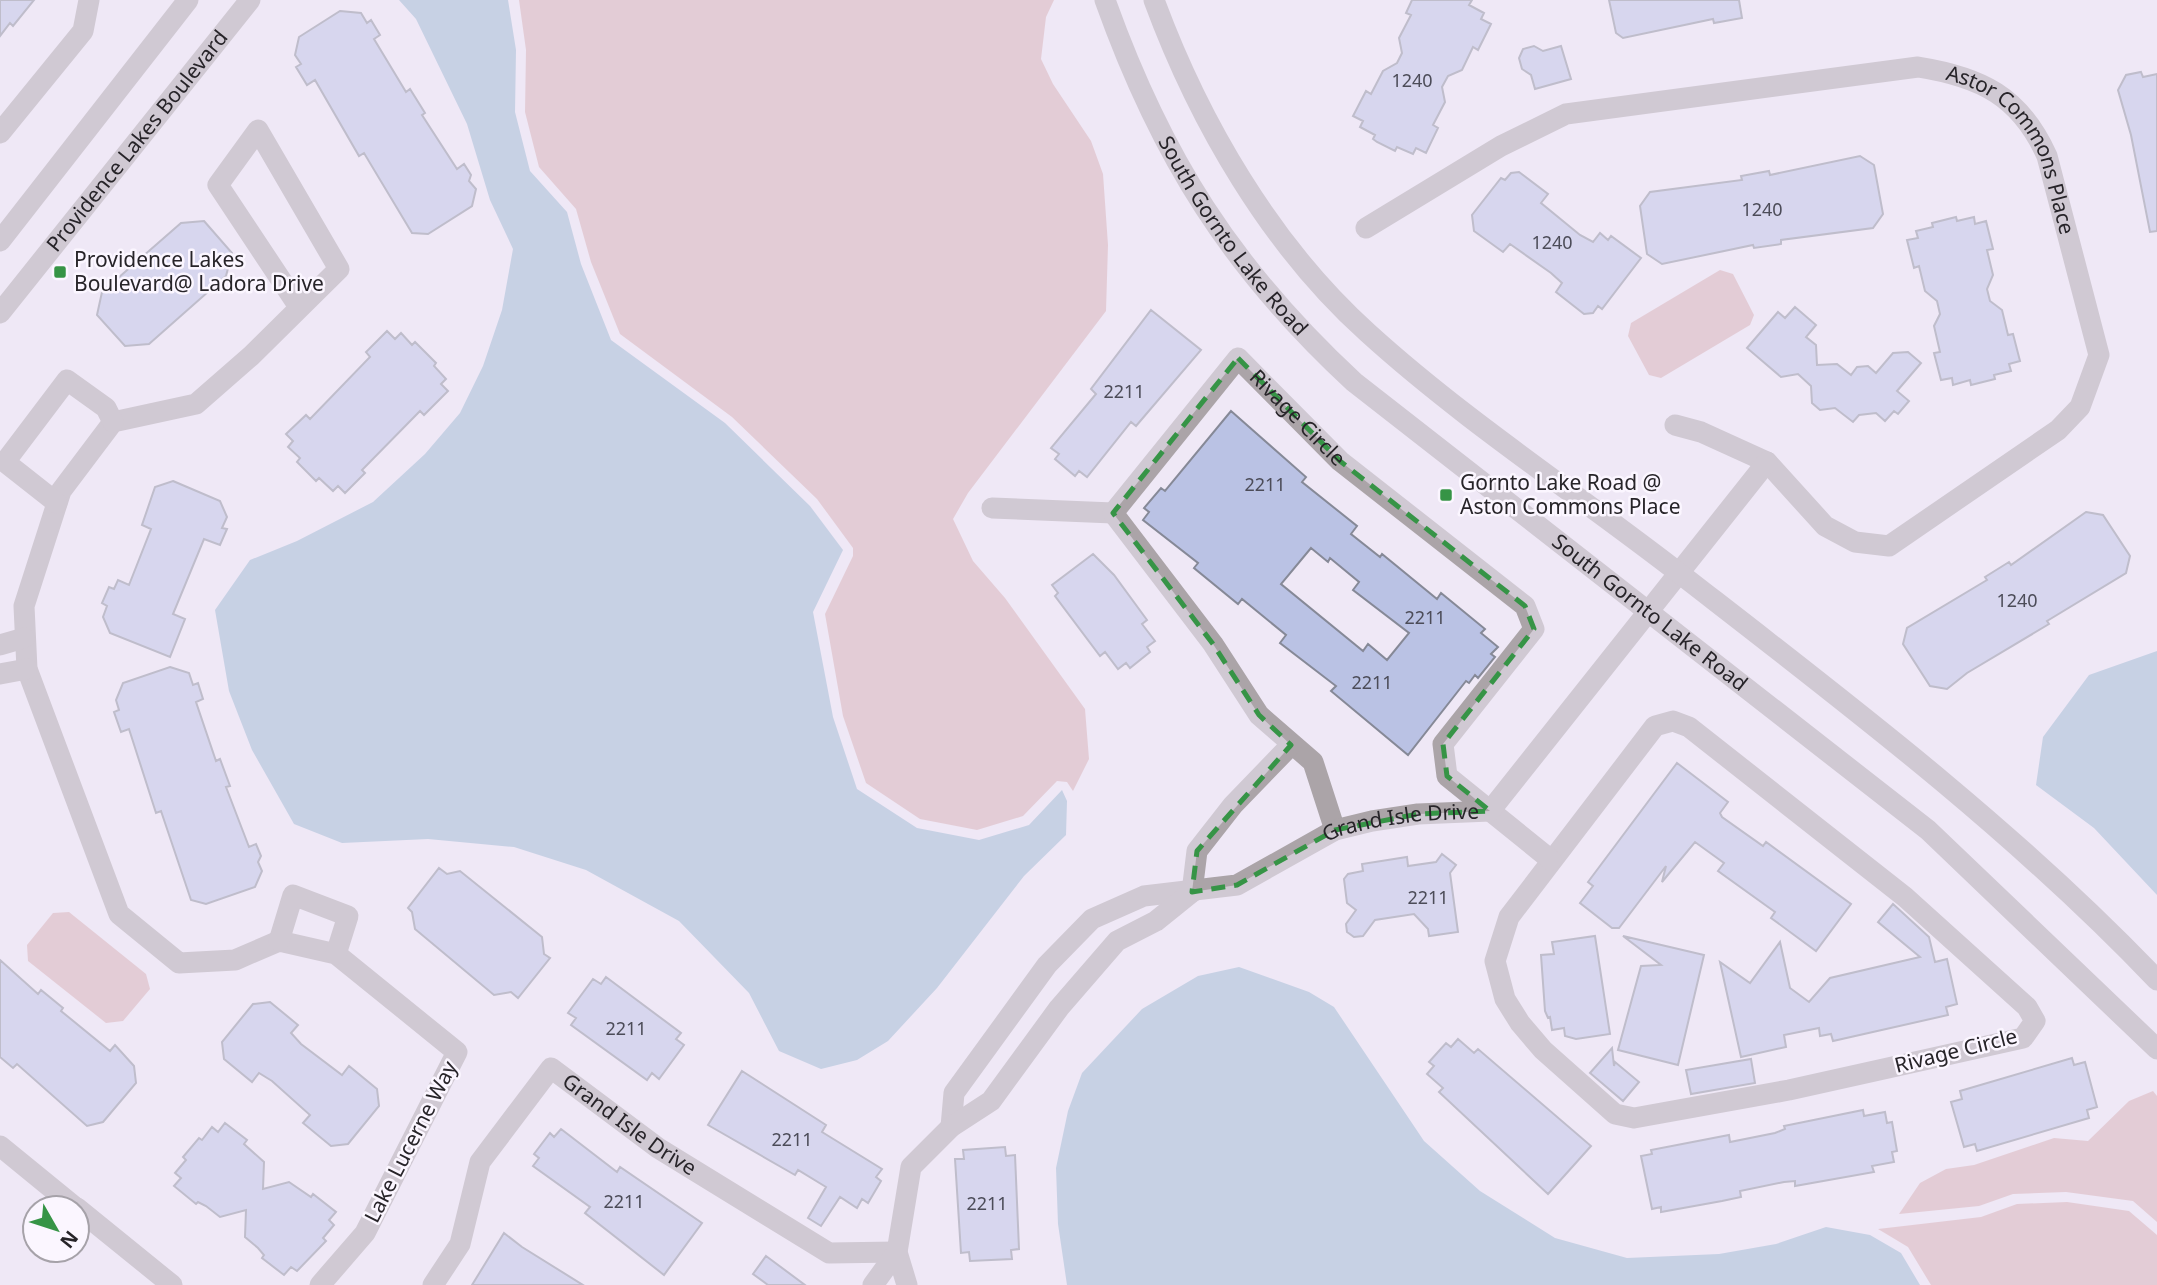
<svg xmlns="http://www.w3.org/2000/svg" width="2157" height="1285" viewBox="0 0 2157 1285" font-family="'Noto Sans',sans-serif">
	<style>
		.green { fill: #d6acaf }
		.water { fill: #97b6cf }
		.building { fill: #bac2e4; stroke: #868997; stroke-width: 2; fill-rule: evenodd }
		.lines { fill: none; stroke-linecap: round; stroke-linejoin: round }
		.minor { stroke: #aba4a8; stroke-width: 21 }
		.tertiary { stroke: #aba4a8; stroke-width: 21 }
		.marked { fill: none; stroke: #369446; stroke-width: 5; stroke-dasharray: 14 9; stroke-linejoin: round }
		.poi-dot { fill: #369446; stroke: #fbf6ff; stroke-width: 2.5 }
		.labels { text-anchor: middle; stroke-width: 5; stroke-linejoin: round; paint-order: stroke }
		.number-label { font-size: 18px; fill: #4c4c58 }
		.street-label { font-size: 21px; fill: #272429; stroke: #fbf6ff }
		.poi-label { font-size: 21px; fill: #272429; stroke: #fbf6ff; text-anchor: start }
	</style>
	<rect width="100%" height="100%" fill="#efe8f6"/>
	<path class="green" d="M519,0H1054L1046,17L1041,59L1053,84L1091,141L1103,174L1108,245L1106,311L968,493L953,519L973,561L1005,598L1085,709L1089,759L1073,791L1067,782L1057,781L1023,816L977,830L920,819L866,783L843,716L825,614L853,556V548L817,499L732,417L620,334L591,262L576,209L539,167L525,112L526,50Z
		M1720,270L1733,274L1754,315L1750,325L1661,378L1649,375L1628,336L1631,323Z
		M69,912L146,974L150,989L123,1021L106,1023L28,961L27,945L53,913Z
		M2153,1091L2157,1096V1222L2133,1201L2066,1192L2013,1194L1979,1206L1899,1214L1920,1183L1946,1169L1974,1165L2054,1138L2088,1141L2129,1101Z
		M2067,1202L2129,1211L2157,1235V1285H1931L1908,1247L1878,1229L1981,1217L2017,1204Z"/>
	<path class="water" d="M399,0H508L516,50L515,112L530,171L567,212L581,264L611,340L725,423L810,506L843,550L813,612L833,717L857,789L917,828L979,840L1029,825L1062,790L1067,801L1066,835L1024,876L937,988L888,1041L857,1060L821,1069L779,1051L749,993L679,921L586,870L514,847L428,839L342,843L294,824L252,750L229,691L215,610L250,560L297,541L373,502L425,454L460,413L483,366L502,310L513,249L490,200L467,124L416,19Z
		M2157,651V895L2094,828L2036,785L2043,737L2089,675Z
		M1239,967L1309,992L1334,1007L1424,1141L1480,1191L1555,1238L1627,1258L1719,1254L1776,1244L1826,1227L1870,1235L1901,1253L1920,1285H1067L1058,1224L1056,1168L1068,1111L1082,1073L1142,1009L1198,976Z"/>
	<path class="building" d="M0,0H34L13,26L10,23L0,36Z
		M1412,0H1472L1469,5L1484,13L1481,19L1491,24L1478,50L1473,47L1462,70L1448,76L1442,87L1445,102L1433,125L1438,128L1426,153L1416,148L1413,154L1397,147L1395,151L1377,142L1373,139L1375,135L1360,127L1363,121L1353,116L1366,91L1371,94L1383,71L1397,63L1402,53L1399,38L1411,15L1406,13Z
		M1609,0H1739L1742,18L1714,23L1713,19L1623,38L1616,33Z
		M340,11L361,13L367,23L371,20L380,35L374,39L406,92L410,89L425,113L422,115L457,169L464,164L471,175L469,181L476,189L472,206L428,234L412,233L364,153L359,156L315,80L307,85L296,67L301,64L295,55L299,37Z
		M1534,46L1543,51L1561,46L1571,79L1535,89L1531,75L1522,69L1519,58L1523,49Z
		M2141,72L2143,77L2157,74V231L2150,232L2131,135L2118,90L2126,75Z
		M1860,156L1874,165L1883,214L1873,228L1781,240V244L1754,248L1753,245L1662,264L1647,254L1640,206L1650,192L1742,180L1741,176L1769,171L1770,175Z
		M1519,172L1548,194L1541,203L1580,235L1593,242L1600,233L1608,240L1611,236L1641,258L1602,309L1598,306L1593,313L1584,314L1556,292L1562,283L1551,273L1510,244L1503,252L1474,231L1472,215L1501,178L1505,180L1511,173Z
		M1956,217L1957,221L1974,217L1975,224L1986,221L1993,249L1987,250L1993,275L1987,289L1990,301L2002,310L2008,335L2013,334L2020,361L2009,364L2011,371L1994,375L1995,379L1971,385L1970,380L1953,385L1952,378L1941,380L1934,353L1940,352L1934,326L1940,314L1937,301L1925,291L1919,266L1914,268L1907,240L1918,238L1916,231L1933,227L1932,223Z
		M204,221L232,253L226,276L149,344L125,346L97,315L102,292L181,223Z
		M1795,307L1816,325L1806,337L1816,345L1817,365L1837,364L1851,375L1857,367L1868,366L1876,373L1893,353L1908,352L1921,363L1897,391L1909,401L1898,414L1894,411L1885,421L1876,413L1859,415L1853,422L1835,408L1820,410L1812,403L1811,386L1798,374L1781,377L1747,348L1778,312L1785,318Z
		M1151,310L1201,350L1136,426L1131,422L1087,477L1079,471L1075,476L1055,459L1059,454L1051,448L1096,394L1091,389Z
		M387,331L395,339L401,333L412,345L415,342L436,363L434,366L446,379L441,384L448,391L424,415L420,411L362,470L365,473L345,493L338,486L333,491L319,478L316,481L297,462L300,458L288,447L293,441L286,434L306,415L310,419L370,357L366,352Z
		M1231,411L1306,477L1302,482L1357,526L1351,534L1380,557L1382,554L1437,599L1441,593L1485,629L1481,633L1498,647L1491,654L1495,657L1478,678L1475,675L1469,683L1466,681L1408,755L1331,691L1336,686L1280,643L1286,635L1242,599L1238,604L1194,568L1198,563L1143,520L1149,512L1144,508L1161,488L1165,491ZM1311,548L1328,562L1330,558L1359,582L1353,590L1409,633L1387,660L1368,644L1363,651L1281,584Z
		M173,481L220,501L227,517L222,528L227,529L220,545L204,539L173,614L185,619L170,657L110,633L103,617L107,606L102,603L109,587L114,589L118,580L129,585L151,529L142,525L155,487Z
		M2086,512L2103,515L2130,556L2126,573L2047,621L2049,624L1967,673L1947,689L1930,686L1903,644L1907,628L1987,580L1985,577L2009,562L2011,565Z
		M1093,554L1114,575L1147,620L1142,624L1155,641L1147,647L1150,652L1130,668L1126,663L1118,669L1105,652L1100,656L1055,596L1058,593L1052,585Z
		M170,667L189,673L193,685L198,683L203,699L196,702L216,761L220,759L230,786L226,787L249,847L256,844L261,856L258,862L262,871L255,887L206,904L191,900L161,811L156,813L129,729L121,732L114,712L119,710L116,700L123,683Z
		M1677,763L1728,802L1720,813L1722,817L1763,846L1766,842L1851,904L1816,951L1771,918L1775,912L1718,871L1724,863L1695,842L1662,882L1666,866L1619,928H1612L1580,903L1593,886L1588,882Z
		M1442,854L1456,865L1450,873L1458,932L1429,936L1428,929L1414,914L1375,920L1363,936L1354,937L1347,932L1346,924L1356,910L1347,903L1344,879L1348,874L1363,871L1362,864L1407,857L1408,866L1436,862Z
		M439,868L447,874L460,871L542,937L544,954L550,958L518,998L511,992L494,995L415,929L412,912L408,908Z
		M1893,904L1929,937L1935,962L1947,959L1957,1004L1946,1007L1948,1015L1833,1041L1831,1034L1820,1036L1819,1028L1784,1035L1786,1047L1741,1057L1720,962L1750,983L1780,942L1790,988L1809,1002L1830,978L1920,957L1878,922Z
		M1595,936L1610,1034L1576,1039L1565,1036L1564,1028L1552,1030L1550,1017L1548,1018L1545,1011L1541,955L1554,954L1552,942Z
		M1623,936L1704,955L1678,1065L1618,1050L1641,966L1661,965Z
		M0,960L38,994L41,990L63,1008L61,1011L110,1051L115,1045L134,1066L136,1083L103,1122L87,1126L17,1064L13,1068L0,1057Z
		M606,977L681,1033L676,1039L684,1045L659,1079L652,1073L647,1080L571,1025L576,1018L568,1013L593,979L601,984Z
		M270,1002L298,1025L291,1033L301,1044L342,1075L349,1066L377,1089L379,1106L348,1144L331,1146L303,1123L310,1115L272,1081L259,1073L252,1082L224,1059L222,1042L253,1004Z
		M1458,1039L1474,1053L1478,1049L1591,1146L1548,1194L1439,1092L1443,1088L1427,1074L1434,1066L1429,1062L1446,1043L1451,1047Z
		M1612,1048L1614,1066L1615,1062L1639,1082L1623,1101L1590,1073Z
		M2072,1058L2074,1065L2085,1062L2097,1107L2087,1110L2089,1118L1977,1151L1975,1144L1964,1147L1951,1102L1962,1099L1960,1091Z
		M1751,1059L1755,1083L1691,1094L1686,1070Z
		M742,1071L826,1125L822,1132L882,1169L876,1177L881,1181L868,1203L862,1199L857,1208L840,1197L821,1226L808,1218L826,1187L798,1170L795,1175L708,1125Z
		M1863,1110L1864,1116L1885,1112L1887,1123L1892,1122L1897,1151L1892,1152L1894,1162L1872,1166L1874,1172L1795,1186V1181L1784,1182L1740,1191L1741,1197L1722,1201L1661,1212V1207L1652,1209L1641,1156L1652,1154L1651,1150L1729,1135L1730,1142L1775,1133L1785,1129L1784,1126Z
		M225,1123L247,1140L244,1144L264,1162L263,1189L289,1182L311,1197L313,1194L336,1212L329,1220L334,1225L323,1238L326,1241L297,1271L291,1267L284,1275L262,1258L264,1255L258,1248L245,1237L246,1210L220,1217L206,1206L198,1202L196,1204L174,1186L181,1178L175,1173L186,1160L183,1157L199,1138L202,1140L212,1127L218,1132Z
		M561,1129L617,1172L620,1167L702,1223L664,1275L585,1213L590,1207L533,1166L539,1158L534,1154L550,1133L554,1137Z
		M1005,1147L1006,1156L1015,1155L1019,1249L1011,1250L1012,1259L970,1261L969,1252L961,1253L955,1159H964L963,1150Z
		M504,1233L522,1247L583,1285H472Z
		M766,1256L805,1285H768L753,1274Z"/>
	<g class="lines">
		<g class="minor">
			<path d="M0,133L83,31L89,0"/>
			<path id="s1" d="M1366,228L1501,146L1566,114L1918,67C1981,77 2020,96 2047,156L2099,355L2080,407L2058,430L1889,546L1855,542L1825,526L1767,462L1701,432L1675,425"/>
			<path d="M299,307L218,185L258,130L339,269L251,356L196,404L113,422L61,491L24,606L27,669L119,914L179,963L235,960L279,941L336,954L457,1052L365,1233L320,1285"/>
			<path d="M57,503L5,462L67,380L106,408L113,422"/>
			<path d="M992,508L1113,513"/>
			<path d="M0,645L24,638"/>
			<path d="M0,674L27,669"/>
			<path d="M1673,721L1689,727L1905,897L2027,1007L2035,1021L2023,1038L1789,1090L1634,1118L1615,1114L1543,1050L1520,1023L1505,999L1495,961L1509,917L1655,726Z"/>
			<path id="s2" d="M1335,830L1313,762L1259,715L1213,644L1113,513L1238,358L1340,461L1525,606L1534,629L1443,744L1447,776L1551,860"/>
			<path d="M1192,892L1197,851L1233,805L1291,745"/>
			<path d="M279,941L293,895L348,916L336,954"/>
			<path id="s3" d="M951,1127L954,1093L1047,965L1092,919L1144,896L1237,885L1335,830L1372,821L1418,814L1490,811L1767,462"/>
			<path d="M0,1146L76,1208"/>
			<path d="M77,1208L172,1285"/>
			<path id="s4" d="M433,1285L460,1244L480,1162L551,1068L658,1148L829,1253L897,1252L907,1285"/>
			<path d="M873,1285L897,1252L911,1167L951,1127L991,1101L1059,1008L1117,941L1156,921L1192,892"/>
		</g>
		<g class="tertiary">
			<path id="s5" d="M1105,0C1161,157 1231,268 1354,382L1928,830L2157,1049"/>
			<path d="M1154,0C1199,122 1271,246 1368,333C1465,421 1576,493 1679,573C1844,701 2012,828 2157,980"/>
			<path d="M0,241L188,0"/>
			<path id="s6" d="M0,313L250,0"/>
		</g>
	</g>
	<path d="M0 0H2157V1285H0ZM1238,358L1340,461L1525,606L1534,629L1443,744L1447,776L1490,811L1418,814L1335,830L1237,885L1192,892L1197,851L1291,745L1259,715L1213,644L1113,513Z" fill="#efe8f6" fill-opacity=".55" fill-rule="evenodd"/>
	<path class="marked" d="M1238,358L1340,461L1525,606L1534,629L1443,744L1447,776L1490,811L1418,814L1335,830L1237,885L1192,892L1197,851L1291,745L1259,715L1213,644L1113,513Z"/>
	<g class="poi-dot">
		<rect x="53" y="265" width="14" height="14" rx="3.5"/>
		<rect x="1439" y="488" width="14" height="14" rx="3.5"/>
	</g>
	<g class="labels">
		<g class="number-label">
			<text x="1412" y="87">1240</text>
			<text x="1762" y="216">1240</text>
			<text x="1552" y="249">1240</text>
			<text x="1124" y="398">2211</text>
			<text x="1265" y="491">2211</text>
			<text x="2017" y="607">1240</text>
			<text x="1425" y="624">2211</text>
			<text x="1372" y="689">2211</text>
			<text x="1428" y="904">2211</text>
			<text x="626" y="1035">2211</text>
			<text x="792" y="1146">2211</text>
			<text x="624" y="1208">2211</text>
			<text x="987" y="1210">2211</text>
		</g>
		<g class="street-label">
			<text dy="7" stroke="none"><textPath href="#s6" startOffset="220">Providence Lakes Boulevard</textPath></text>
			<text dy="7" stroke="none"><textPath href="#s1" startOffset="723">Astor Commons Place</textPath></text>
			<text dy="7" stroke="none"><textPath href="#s5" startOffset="270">South Gornto Lake Road</textPath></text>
			<text dy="7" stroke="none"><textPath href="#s2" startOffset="676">Rivage Circle</textPath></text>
			<text dy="7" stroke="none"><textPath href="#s5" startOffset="836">South Gornto Lake Road</textPath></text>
			<text dy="7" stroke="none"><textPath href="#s3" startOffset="586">Grand Isle Drive</textPath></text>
			<text transform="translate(1956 1051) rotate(-14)" y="7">Rivage Circle</text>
			<text dy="7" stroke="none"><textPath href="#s4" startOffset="348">Grand Isle Drive</textPath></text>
			<text transform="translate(411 1142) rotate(-63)" y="7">Lake Lucerne Way</text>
		</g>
		<g class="poi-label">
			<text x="74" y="267">Providence Lakes<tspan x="74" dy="24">Boulevard@ Ladora Drive</tspan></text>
			<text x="1460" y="490">Gornto Lake Road @<tspan x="1460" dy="24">Aston Commons Place</tspan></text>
		</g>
	</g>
	<g transform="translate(56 1229) rotate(129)"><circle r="33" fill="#fbf6ff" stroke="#a6a2a9" stroke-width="2"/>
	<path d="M0-5L12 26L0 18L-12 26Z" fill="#369446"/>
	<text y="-10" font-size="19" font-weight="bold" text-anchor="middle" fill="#272429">N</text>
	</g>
</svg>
